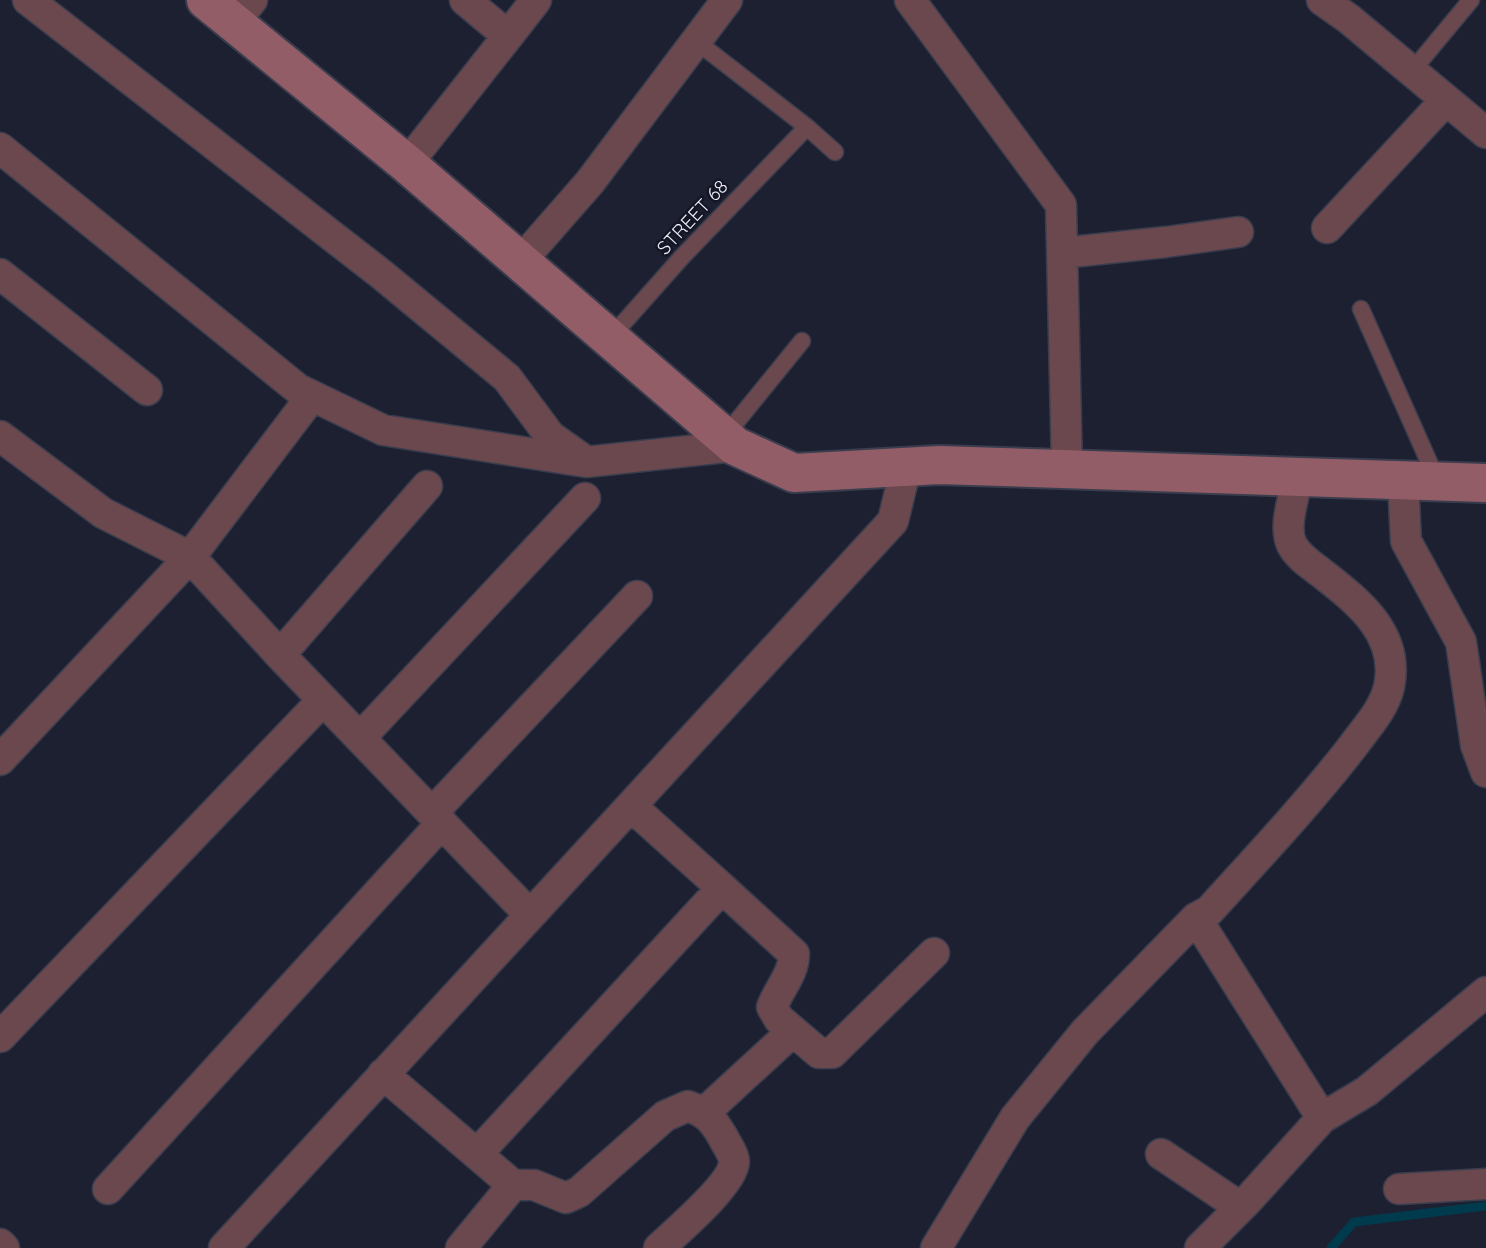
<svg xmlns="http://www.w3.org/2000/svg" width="1486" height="1248" viewBox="0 0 1486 1248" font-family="Quicksand,sans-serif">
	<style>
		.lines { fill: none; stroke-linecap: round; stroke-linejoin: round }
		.stream { stroke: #003b4d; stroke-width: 9 }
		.lane-casing { stroke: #3a3d4d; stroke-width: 19 }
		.street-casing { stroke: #3a3d4d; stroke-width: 33 }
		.secondary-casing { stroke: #3a3d4d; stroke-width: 42 }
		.lane { stroke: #6a484e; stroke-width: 16 }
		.street { stroke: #6a484e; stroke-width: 30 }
		.secondary { stroke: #935d67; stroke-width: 38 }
		.labels { text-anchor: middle; stroke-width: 5; stroke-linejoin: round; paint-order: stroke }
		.street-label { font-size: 19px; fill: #eceffb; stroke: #141626 }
	</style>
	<rect width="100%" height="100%" fill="#1d2031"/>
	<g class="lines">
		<path class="stream" d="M1331,1248L1354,1222L1486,1206"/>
		<defs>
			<path id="lane" d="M696,41L807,127L835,152
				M1412,71L1471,0
				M1361,309L1437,480
				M610,338L682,257L807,127
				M724,437L802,341"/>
			<path id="street" d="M28,0L381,274L507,378L550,436L581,458
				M465,0L508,36L536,0
				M910,0L1061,205L1067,469
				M1322,0L1349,19L1486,133
				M234,22L252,0
				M0,148L298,389L383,430L586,462L735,446
				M407,164L508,36
				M1327,228L1446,100
				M1062,253L1166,242L1238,232
				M520,262L590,182L727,0
				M0,274L147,390
				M0,436L103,513L190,557L0,760
				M1403,480L1406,541L1461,642L1476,745L1486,772
				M427,486L280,655L530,915
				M280,655L190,557L312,396
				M360,738L585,498
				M432,813L637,596
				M722,888L794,954C794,973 779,989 772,1007L779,1019L819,1053H832L934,953
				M1196,918L1322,1118L1367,1091L1486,992
				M0,1037L323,700
				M383,1074L513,1185L461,1248
				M705,1112L793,1031
				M477,1154L722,888L631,806
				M1161,1154L1240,1207
				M513,1185H534L566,1198L579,1192L665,1116L688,1106C707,1113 713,1120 723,1137C726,1144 734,1154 734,1162C733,1184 676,1232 659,1248
				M108,1189L442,823
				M1399,1189L1486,1184
				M0,1244L4,1248
				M224,1248L893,521L906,467
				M936,1248L1015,1118L1085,1032L1196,918L1209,911C1258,857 1308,804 1353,746C1366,728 1384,709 1389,687C1400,635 1360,603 1324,575C1313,566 1299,558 1292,545C1283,527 1294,497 1298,477
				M1200,1248L1247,1201L1322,1118"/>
			<path id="secondary" d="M206,0L407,164L735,446L794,473L939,465L1486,483"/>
		</defs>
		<use href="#lane" class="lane-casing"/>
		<use href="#street" class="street-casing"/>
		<use href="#secondary" class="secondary-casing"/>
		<use href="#lane" class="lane"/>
		<use href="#street" class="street"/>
		<use href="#secondary" class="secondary"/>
	</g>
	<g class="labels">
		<g class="street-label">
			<text transform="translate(692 217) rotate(-47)" y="7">STREET 68</text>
		</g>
	</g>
</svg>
